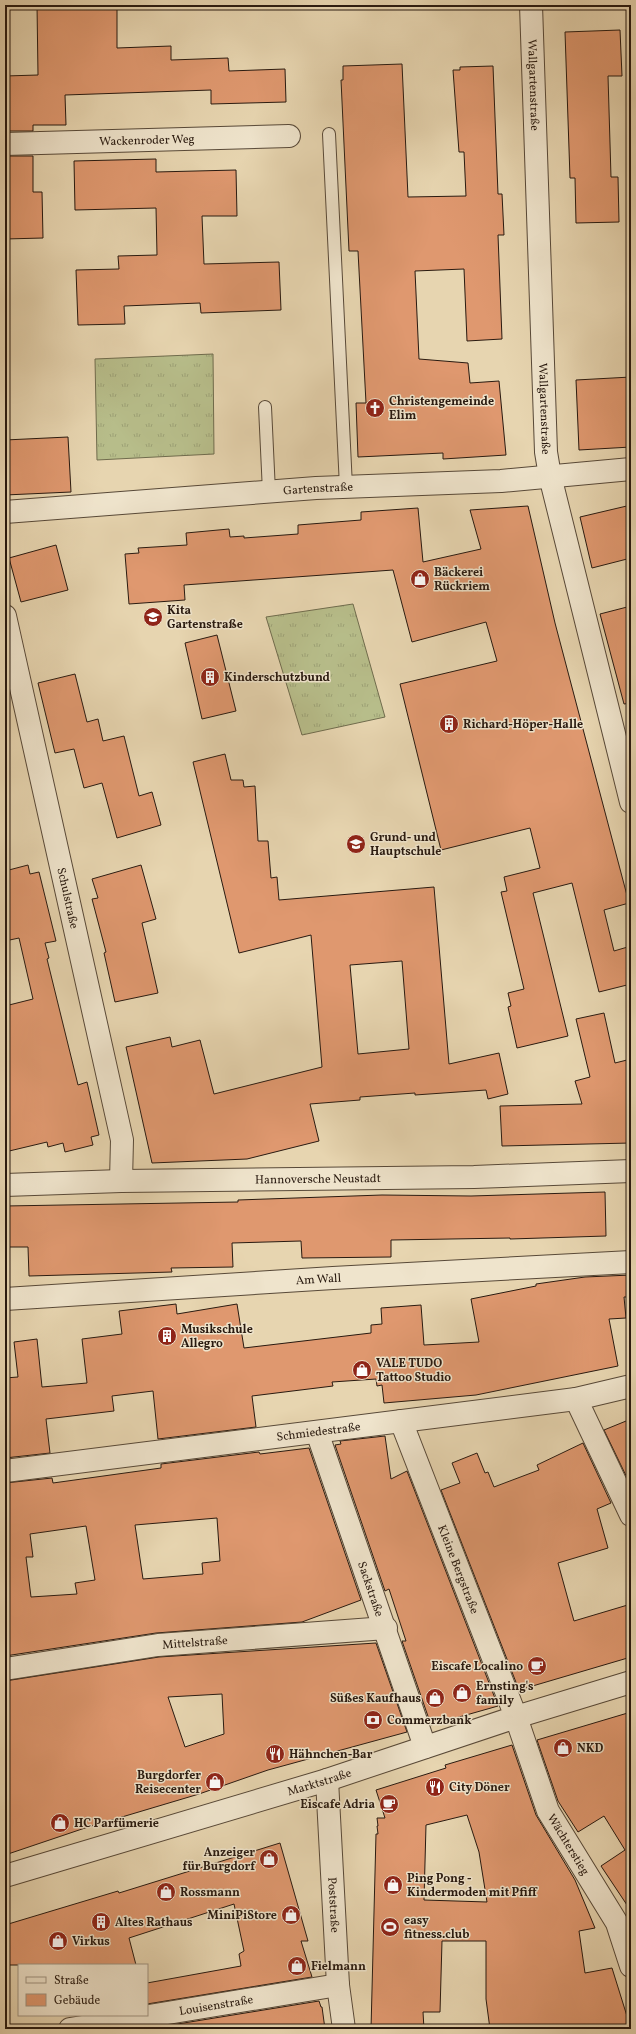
<svg xmlns="http://www.w3.org/2000/svg" width="636" height="2034" viewBox="0 0 636 2034" font-family="Vollkorn,serif">
	<style>
		.grass { fill: url(#grass-tufts); stroke: #706c4d }
		.building { fill: #df986f; stroke: #291a10; fill-rule: evenodd }
		.lines { fill: none; stroke-linecap: round; stroke-linejoin: round }
		.lane-casing { stroke: #584938; stroke-width: 14 }
		.street-casing { stroke: #584938; stroke-width: 24 }
		.lane { stroke: #efe4cc; stroke-width: 12 }
		.street { stroke: #efe4cc; stroke-width: 22 }
		.labels { text-anchor: middle; stroke-width: 3; stroke-linejoin: round; paint-order: stroke }
		.street-label { font-size: 12px; fill: #291a10; stroke: #efe4cc }
		.poi-label { font-size: 12px; font-weight: bold; fill: #291a10; stroke: #efe4cc; text-anchor: start }
	</style>
	<defs>
		<pattern id="grass-tufts" width="24" height="20" patternUnits="userSpaceOnUse"><rect width="24" height="20" fill="#b7bd8a"/><path d="M3 7l-1-3M5 7V3M7 7l1-3M15 17l-1-3M17 17v-4M19 17l1-3" fill="none" stroke="#9da276"/></pattern>
	</defs>
	<rect width="100%" height="100%" fill="#e7d5b0"/>
	<filter id="stains"><feTurbulence type="fractalNoise" baseFrequency=".005" numOctaves="4"/><feColorMatrix values="0 0 0 0 .2 0 0 0 0 .09 0 0 0 0 .02 0 0 0 .5 -.17"/></filter>
	<radialGradient id="worn" r=".72"><stop offset=".6" stop-color="#630" stop-opacity="0"/><stop offset="1" stop-color="#630" stop-opacity=".3"/></radialGradient>
	<path class="grass" d="M213,354L214,454L97,460L95,359Z
		M353,604L385,717L302,735L266,617Z"/>
	<path class="building" d="M37,5H117V48L171,46V60L228,58L229,71L285,69L286,102L211,104V90L65,95L66,125H33V131H9V114H5V76L38,75Z
		M620,30L622,76H608L611,177H618L619,222L576,223L575,178H570L565,32Z
		M402,64L408,197L466,196L464,152H459L453,70H460V67L493,66L498,194H502L504,235H498L502,339L467,341L464,269L415,271L419,359L468,363L470,383L499,381L506,455L443,459V453L358,457L356,403H366L358,251H349L341,80H343V66Z
		M9,156H33V192H42L43,238L5,239V192H9Z
		M156,159V172L236,170L237,216H202L204,264L279,262L281,310L201,313L200,303L124,306L125,324L78,325L76,270L119,269L118,256L157,255L156,208L75,210L74,161Z
		M631,377V447L579,450L576,380Z
		M68,437L71,492L5,495V440Z
		M631,505V558L592,568L580,517Z
		M528,506L555,623L629,903L604,910L614,951L631,946V984L599,992L572,883L533,893L568,1036L517,1048L508,1007L511,1006L508,993L524,989L501,892L507,891L504,877L540,868L530,828L441,850L400,684L497,661L486,622L412,642L393,570L184,585L185,600L129,604L125,554L139,553L138,548L187,545L186,533L229,529L230,537L244,536V538L298,534V525L361,520V512L418,508L423,562L481,549L470,510Z
		M56,545L68,590L21,602L9,558Z
		M631,606V703L624,704L600,614Z
		M217,635L236,711L202,719L185,643Z
		M75,674L87,722L98,719L103,741L124,736L139,796L152,792L161,825L117,838L102,783L84,788L74,749L55,753L38,683Z
		M225,754L231,780H243L244,787L255,786L258,841H268L271,878L277,877L279,900L434,887L449,1064L499,1053L508,1094L488,1099L486,1090L415,1095V1093L360,1097V1100L310,1104L319,1141L247,1159L152,1163L126,1047L170,1037L172,1047L200,1040L214,1094L322,1067L311,935L239,953L193,762ZM402,961L409,1049L358,1054L350,965Z
		M28,865L30,874L39,872L56,941L45,943L49,958L47,959L78,1085L87,1082L99,1135L91,1137L93,1145L65,1152L63,1143L48,1147L47,1142L5,1152V1006L33,999L19,938L5,941V871Z
		M141,865L156,919L142,923L158,993L115,1002L104,953L106,952L92,899L98,898L92,879Z
		M604,1013L615,1063L631,1059V1143L502,1146L500,1106L582,1104L575,1081L590,1077L576,1019Z
		M605,1192L606,1236L510,1239V1238L391,1240V1257L302,1258L301,1241L232,1243L233,1267L171,1268L172,1272L29,1276L28,1247H5V1206L238,1202V1200L382,1195L471,1196Z
		M631,1275V1297H624L626,1318L609,1319L618,1366L476,1395L384,1403L382,1385L377,1386L376,1379L332,1382L333,1386L252,1396L256,1427L158,1439L153,1391L112,1396L114,1411L46,1419L50,1453L5,1458V1378L18,1377L14,1342L37,1339L42,1387L87,1383L82,1339L122,1334L119,1311L176,1304L177,1314L237,1304L244,1348L371,1333V1325L382,1324L381,1308L421,1305L424,1345L479,1342L471,1299L536,1286V1284L585,1277Z
		M631,1419V1486L604,1430Z
		M385,1436L391,1479L407,1471L498,1706L431,1725L402,1641H406L389,1589L385,1591L335,1445L341,1444L340,1441Z
		M583,1443L611,1503L597,1509L608,1548L558,1563L574,1621L631,1604V1657L519,1690L441,1490L460,1483L452,1463L477,1453L485,1473L488,1472L494,1487L539,1470L537,1465Z
		M309,1448L361,1600L302,1622L156,1633L5,1656V1483L52,1478L53,1483L161,1468V1464L259,1452L260,1454ZM217,1518L220,1561L202,1563L203,1574L143,1579L135,1525ZM86,1526L95,1580L75,1583L77,1594L31,1597L26,1557H33L30,1534Z
		M376,1643L407,1732L268,1770L199,1794L85,1828L5,1855V1681L159,1657ZM222,1694L224,1734L185,1747L168,1697Z
		M631,1712V1911L601,1866L625,1850L604,1816L578,1832L558,1801L537,1740Z
		M512,1745L536,1815L575,1880L595,1928L579,1931L585,1973L612,1968L631,2029H490L486,1999V1941H442L440,2012H423L424,2029H371L376,1834H378L377,1826H378L377,1818H385L376,1790L446,1768L445,1765ZM467,1815L479,1852L487,1902L424,1900L426,1825Z
		M280,1843L308,1941H301L312,1977L147,2004V1983L241,1966L239,1954L244,1951L234,1904L129,1938L136,1965H5V1925L118,1891L119,1893Z
		M319,2001L321,2007H322L325,2029H147Z"/>
	<g class="lines">
		<defs>
			<path id="lane" d="M329,134L346,487
				M265,407L269,492"/>
			<g id="street">
				<path id="s1" d="M531,5L546,452L550,476L631,802"/>
				<path id="s2" d="M5,144L289,136"/>
				<path id="s3" d="M5,512L316,488L501,481L631,469"/>
				<path id="s4" d="M5,616L122,1140L121,1181"/>
				<path id="s5" d="M5,1185L121,1181L474,1177L631,1171"/>
				<path id="s6" d="M5,1299L333,1278L631,1262"/>
				<path d="M576,1399L631,1515"/>
				<path id="s7" d="M401,1421L516,1717L548,1811L617,1923L631,1966"/>
				<path id="s8" d="M317,1432L425,1747"/>
				<path id="s9" d="M5,1471L576,1399L631,1386"/>
				<path id="s10" d="M5,1669L158,1645L386,1628"/>
				<path id="s11" d="M327,1780L338,1985L344,2029"/>
				<path id="s12" d="M5,1876L327,1780L516,1717L631,1682"/>
				<path id="s13" d="M70,2029L338,1985"/>
			</g>
		</defs>
		<use href="#lane" class="lane-casing"/>
		<use href="#street" class="street-casing"/>
		<use href="#lane" class="lane"/>
		<use href="#street" class="street"/>
	</g>
	<defs>
		<symbol id="church-disc" viewBox="-11 -11 22 22"><circle r="9.5" fill="#8f2418" stroke="#efe4cc"/><path d="M-1.2-6h2.4v3.5h3.3v2.4h-3.3V6h-2.4V-.1h-3.3v-2.4h3.3Z" fill="#fff"/></symbol>
		<symbol id="shop-disc" viewBox="-11 -11 22 22"><circle r="9.5" fill="#8f2418" stroke="#efe4cc"/><path d="M-5-2.5h2.3a2.7 3.5 0 0 1 5.4 0H5L5.5 6h-11ZM-1.5-2.5h3a1.5 2.3 0 0 0-3 0Z" fill="#fff"/></symbol>
		<symbol id="school-disc" viewBox="-11 -11 22 22"><circle r="9.5" fill="#8f2418" stroke="#efe4cc"/><path d="M0-5L7-2L0 1L-7-2ZM-4 1L0 2.5L4 1V4Q0 6-4 4Z" fill="#fff"/></symbol>
		<symbol id="building-disc" viewBox="-11 -11 22 22"><circle r="9.5" fill="#8f2418" stroke="#efe4cc"/><path d="M-4-6H4V6H1V3H-1V6H-4ZM-2.5-4.3h1.7v1.8h-1.7ZM.8-4.3h1.7v1.8H.8ZM-2.5-1h1.7V.8h-1.7ZM.8-1h1.7V.8H.8Z" fill="#fff"/></symbol>
		<symbol id="cafe-disc" viewBox="-11 -11 22 22"><circle r="9.5" fill="#8f2418" stroke="#efe4cc"/><path d="M-5.5-4.5H6V0H3Q3 3.5 0 3.5H-2.5Q-5.5 3.5-5.5 0ZM3-3.2v2h1.7v-2ZM-6 4.5H4V6H-6Z" fill="#fff"/></symbol>
		<symbol id="bank-disc" viewBox="-11 -11 22 22"><circle r="9.5" fill="#8f2418" stroke="#efe4cc"/><path d="M-6-4H6V4H-6ZM0-2.3a2.3 2.3 0 1 0 0 4.6a2.3 2.3 0 1 0 0-4.6Z" fill="#fff"/></symbol>
		<symbol id="restaurant-disc" viewBox="-11 -11 22 22"><circle r="9.5" fill="#8f2418" stroke="#efe4cc"/><path d="M-5-6h1v4h1v-4h1v4h1v-4h1v5L-1.5 .5V6h-2V.5L-5-1ZM5-6V6H3V1.5H1.5Q1.5-4 5-6Z" fill="#fff"/></symbol>
		<symbol id="stadium-disc" viewBox="-11 -11 22 22"><circle r="9.5" fill="#8f2418" stroke="#efe4cc"/><path d="M0-5a6.5 5 0 1 0 0 10a6.5 5 0 1 0 0-10ZM-3.5-1.8h7v3.6h-7Z" fill="#fff"/></symbol>
	</defs>
	<g fill-rule="evenodd">
		<use href="#church-disc" x="364" y="397" width="22" height="22"/>
		<use href="#shop-disc" x="409" y="568" width="22" height="22"/>
		<use href="#school-disc" x="142" y="606" width="22" height="22"/>
		<use href="#building-disc" x="199" y="666" width="22" height="22"/>
		<use href="#building-disc" x="438" y="713" width="22" height="22"/>
		<use href="#school-disc" x="345" y="833" width="22" height="22"/>
		<use href="#building-disc" x="156" y="1325" width="22" height="22"/>
		<use href="#shop-disc" x="351" y="1359" width="22" height="22"/>
		<use href="#cafe-disc" x="526" y="1655" width="22" height="22"/>
		<use href="#shop-disc" x="451" y="1682" width="22" height="22"/>
		<use href="#shop-disc" x="424" y="1687" width="22" height="22"/>
		<use href="#bank-disc" x="362" y="1709" width="22" height="22"/>
		<use href="#shop-disc" x="552" y="1737" width="22" height="22"/>
		<use href="#restaurant-disc" x="264" y="1743" width="22" height="22"/>
		<use href="#shop-disc" x="204" y="1771" width="22" height="22"/>
		<use href="#restaurant-disc" x="424" y="1776" width="22" height="22"/>
		<use href="#cafe-disc" x="378" y="1793" width="22" height="22"/>
		<use href="#shop-disc" x="49" y="1812" width="22" height="22"/>
		<use href="#shop-disc" x="258" y="1848" width="22" height="22"/>
		<use href="#shop-disc" x="382" y="1874" width="22" height="22"/>
		<use href="#shop-disc" x="155" y="1881" width="22" height="22"/>
		<use href="#shop-disc" x="280" y="1904" width="22" height="22"/>
		<use href="#building-disc" x="90" y="1911" width="22" height="22"/>
		<use href="#stadium-disc" x="379" y="1916" width="22" height="22"/>
		<use href="#shop-disc" x="47" y="1930" width="22" height="22"/>
		<use href="#shop-disc" x="286" y="1955" width="22" height="22"/>
	</g>
	<g class="labels">
		<g class="street-label">
			<text dy="4" stroke="none"><textPath href="#s1" startOffset="80">Wallgartenstraße</textPath></text>
			<text dy="4" stroke="none"><textPath href="#s2" startOffset="142">Wackenroder Weg</textPath></text>
			<text dy="4" stroke="none"><textPath href="#s1" startOffset="404">Wallgartenstraße</textPath></text>
			<text dy="4" stroke="none"><textPath href="#s3" startOffset="314">Gartenstraße</textPath></text>
			<text dy="4" stroke="none"><textPath href="#s4" startOffset="289">Schulstraße</textPath></text>
			<text dy="4" stroke="none"><textPath href="#s5" startOffset="313">Hannoversche Neustadt</textPath></text>
			<text dy="4" stroke="none"><textPath href="#s6" startOffset="314">Am Wall</textPath></text>
			<text dy="4" stroke="none"><textPath href="#s9" startOffset="316">Schmiedestraße</textPath></text>
			<text dy="4" stroke="none"><textPath href="#s7" startOffset="159">Kleine Bergstraße</textPath></text>
			<text dy="4" stroke="none"><textPath href="#s8" startOffset="166">Sackstraße</textPath></text>
			<text dy="4" stroke="none"><textPath href="#s10" startOffset="192">Mittelstraße</textPath></text>
			<text dy="4" stroke="none"><textPath href="#s12" startOffset="328">Marktstraße</textPath></text>
			<text dy="4" stroke="none"><textPath href="#s7" startOffset="456">Wächterstieg</textPath></text>
			<text dy="4" stroke="none"><textPath href="#s11" startOffset="125">Poststraße</textPath></text>
			<text dy="4" stroke="none"><textPath href="#s13" startOffset="148">Louisenstraße</textPath></text>
		</g>
		<g class="poi-label">
			<text x="389" y="405">Christengemeinde<tspan x="389" dy="14">Elim</tspan></text>
			<text x="434" y="576">Bäckerei<tspan x="434" dy="14">Rückriem</tspan></text>
			<text x="167" y="614">Kita<tspan x="167" dy="14">Gartenstraße</tspan></text>
			<text x="224" y="681">Kinderschutzbund</text>
			<text x="463" y="728">Richard-Höper-Halle</text>
			<text x="370" y="841">Grund- und<tspan x="370" dy="14">Hauptschule</tspan></text>
			<text x="181" y="1333">Musikschule<tspan x="181" dy="14">Allegro</tspan></text>
			<text x="376" y="1367">VALE TUDO<tspan x="376" dy="14">Tattoo Studio</tspan></text>
			<text x="523" y="1670" text-anchor="end">Eiscafe Localino</text>
			<text x="476" y="1690">Ernsting's<tspan x="476" dy="14">family</tspan></text>
			<text x="421" y="1702" text-anchor="end">Süßes Kaufhaus</text>
			<text x="387" y="1724">Commerzbank</text>
			<text x="577" y="1752">NKD</text>
			<text x="289" y="1758">Hähnchen-Bar</text>
			<text x="201" y="1779" text-anchor="end">Burgdorfer<tspan x="201" dy="14">Reisecenter</tspan></text>
			<text x="449" y="1791">City Döner</text>
			<text x="375" y="1808" text-anchor="end">Eiscafe Adria</text>
			<text x="74" y="1827">HC Parfümerie</text>
			<text x="255" y="1856" text-anchor="end">Anzeiger<tspan x="255" dy="14">für Burgdorf</tspan></text>
			<text x="407" y="1882">Ping Pong -<tspan x="407" dy="14">Kindermoden mit Pfiff</tspan></text>
			<text x="180" y="1896">Rossmann</text>
			<text x="277" y="1919" text-anchor="end">MiniPiStore</text>
			<text x="404" y="1924">easy<tspan x="404" dy="14">fitness.club</tspan></text>
			<text x="115" y="1926">Altes Rathaus</text>
			<text x="72" y="1945">Virkus</text>
			<text x="311" y="1970">Fielmann</text>
		</g>
	</g>
	<rect width="636" height="2034" fill="none" stroke="#e7d5b0" stroke-width="20"/>
	<rect x="6" y="6" width="624" height="2022" fill="none" stroke="#291a10" stroke-width="2"/>
	<rect x="10" y="10" width="616" height="2014" fill="none" stroke="#291a10"/>
	<rect x="18" y="1964" width="130" height="52" fill="#efe4cc" stroke="#a09381"/>
	<rect x="26" y="1977" width="20" height="6" fill="#efe4cc" stroke="#a09381"/>
	<text x="54" y="1984" font-size="12" fill="#291a10">Straße</text>
	<rect x="26" y="1994" width="20" height="12" fill="#df986f" stroke="#a09381"/>
	<text x="54" y="2004" font-size="12" fill="#291a10">Gebäude</text>
	<rect width="100%" height="100%" filter="url(#stains)"/>
	<rect width="100%" height="100%" fill="url(#worn)"/>
</svg>
